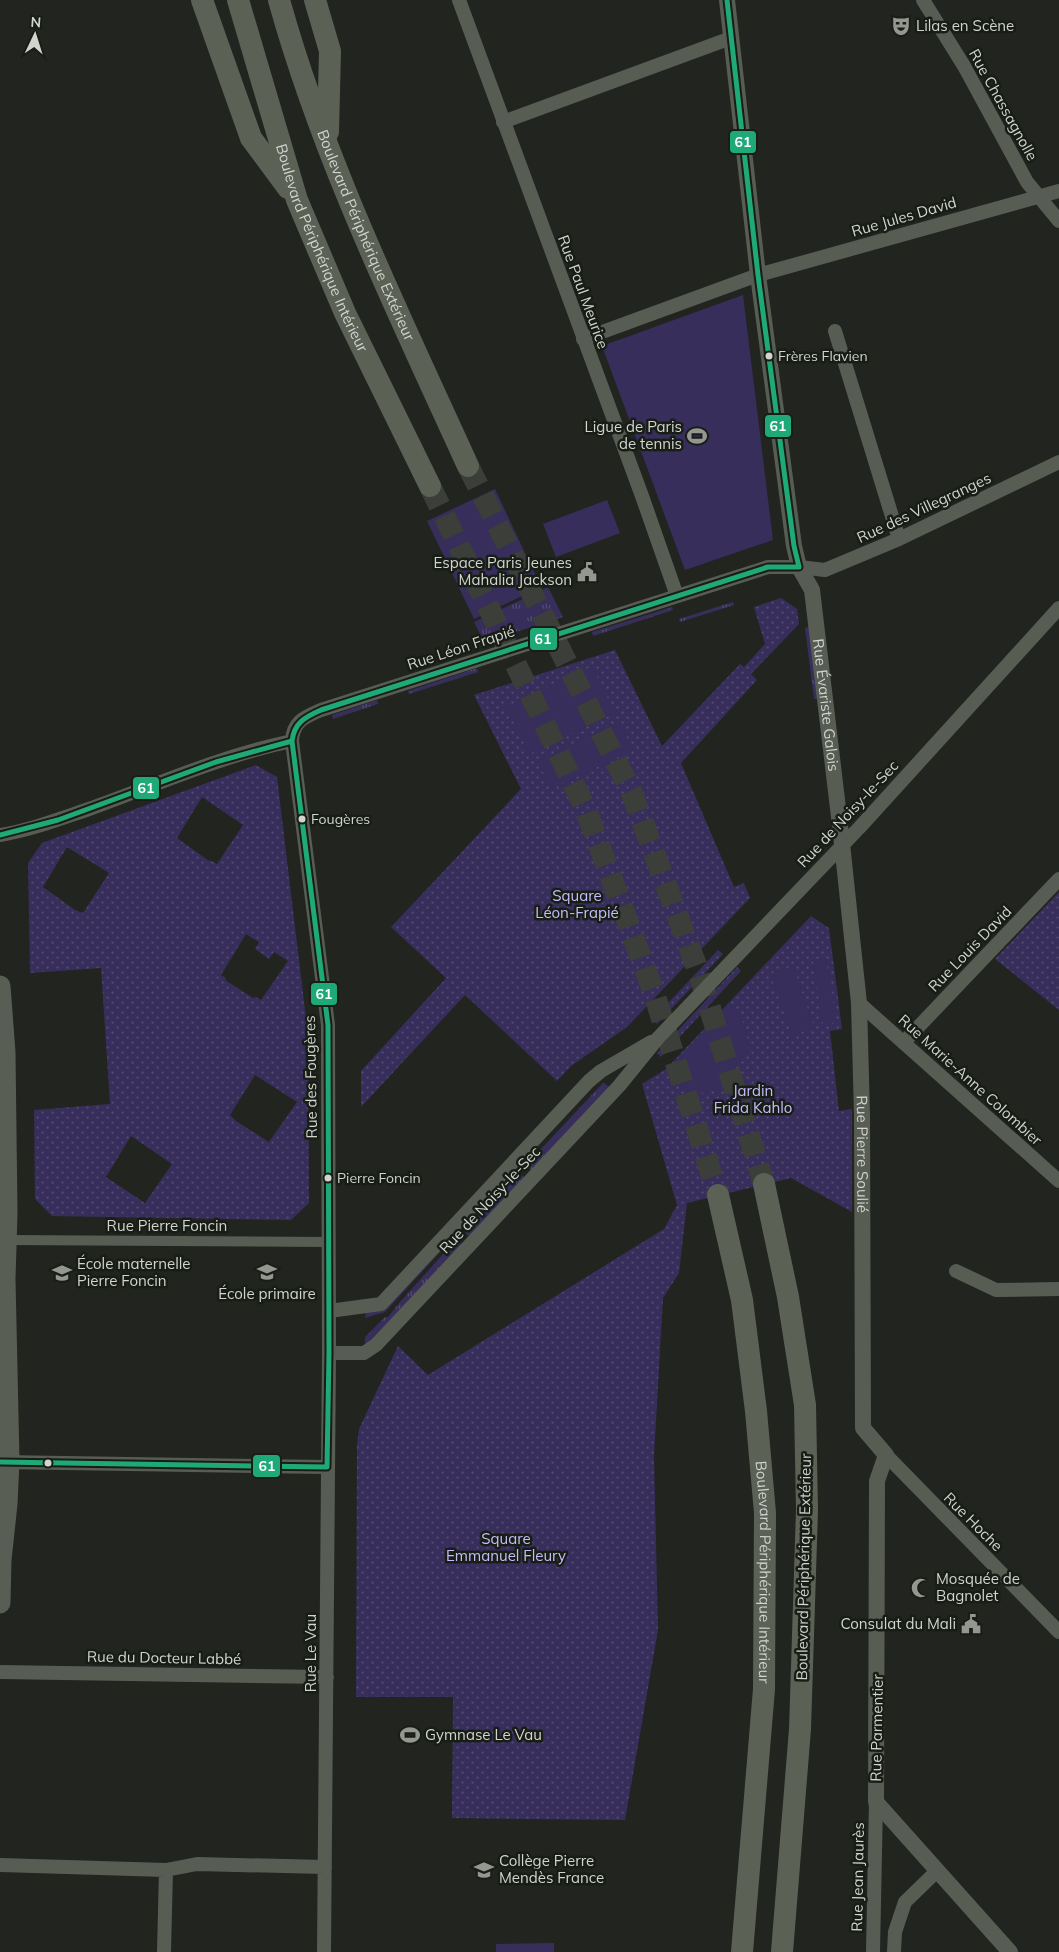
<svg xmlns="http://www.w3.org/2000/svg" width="1059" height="1952" viewBox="0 0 1059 1952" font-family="Mulish,sans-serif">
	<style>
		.grass { fill: url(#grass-tufts) }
		.park { fill: url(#park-dots); fill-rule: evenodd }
		.pitch { fill: #372e5b }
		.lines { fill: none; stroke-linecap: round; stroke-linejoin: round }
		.trunk-tunnel { stroke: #3c3e3a; stroke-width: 22; stroke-dasharray: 22 11; stroke-linecap: butt }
		.pedestrian { stroke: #585d54; stroke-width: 10 }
		.minor { stroke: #585d54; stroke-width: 14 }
		.tertiary { stroke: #585d54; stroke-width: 16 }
		.primary { stroke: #585e53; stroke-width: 21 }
		.trunk { stroke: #5b6155; stroke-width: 22 }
		.bus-1-casing { stroke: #181d15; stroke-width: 9 }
		.bus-1 { stroke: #20a978; stroke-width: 5 }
		.bus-dot { fill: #d1d4cf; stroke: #181d15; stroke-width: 2 }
		.labels { text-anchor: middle; stroke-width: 5; stroke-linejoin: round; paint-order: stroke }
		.bus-label { font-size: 14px; fill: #d1d4cf; stroke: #181d15; text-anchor: start }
		.poi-label { font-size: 15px; fill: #d1d4cf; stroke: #181d15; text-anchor: start }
		.street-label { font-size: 15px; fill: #d1d4cf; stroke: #181d15 }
		.park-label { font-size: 15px; fill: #c5bdfb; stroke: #181d15 }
		.line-badge { stroke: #181d15; stroke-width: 2 }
		.badge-label { font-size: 14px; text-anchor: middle; font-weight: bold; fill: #fff }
	</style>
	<defs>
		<pattern id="grass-tufts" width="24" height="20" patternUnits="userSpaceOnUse" patternTransform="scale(1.25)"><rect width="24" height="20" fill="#372e5b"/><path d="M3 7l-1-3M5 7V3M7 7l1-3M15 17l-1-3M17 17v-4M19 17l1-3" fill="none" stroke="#534b72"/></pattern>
		<pattern id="park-dots" width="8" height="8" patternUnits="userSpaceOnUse" patternTransform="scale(1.25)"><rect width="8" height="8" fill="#372e5b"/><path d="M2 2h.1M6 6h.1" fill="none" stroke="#534b72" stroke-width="1.8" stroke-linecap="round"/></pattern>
	</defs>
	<rect width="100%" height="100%" fill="#222420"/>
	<path class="grass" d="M548,587L563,617L484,642L474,622Z
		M733,602L734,605L680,622L679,619Z
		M672,607L673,610L593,636L592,632Z
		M810,627L818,699H814L805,628Z
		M477,668L478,672L409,694L408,691Z
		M377,700L378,704L333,719L332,715Z
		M603,1083L610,1087L532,1171L526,1165Z
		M519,1173L525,1178L470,1237L466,1234L465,1232L485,1210L489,1209L495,1202L496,1198Z
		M451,1236L453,1238L385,1312L365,1318L366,1311Z
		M458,1242L463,1245L365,1347V1337L385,1317H388L400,1302L453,1243Z"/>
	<path class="park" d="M781,598L797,609L799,624L751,674L757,680L681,763L734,887L744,883L750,898L627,1027L571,1066L557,1081L465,995L361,1107V1071L446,978L391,927L521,789L474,695L615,650L662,746L740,664L744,667L765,644L754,607Z
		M256,765L277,777L308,1035L309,1203L291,1220L52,1216L35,1199L34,1110L110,1104L101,968L30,973L28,863L42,843ZM202,797L243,825L217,864L210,860L209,861L177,838ZM67,847L109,873L83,913L75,910L43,887ZM246,934L259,942L255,949L269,959L274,952L288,961L261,1000L256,997L253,998L225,980L226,978L221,975ZM255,1075L297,1102L269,1142L236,1121L230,1115ZM131,1136L172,1164L145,1203L106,1177Z
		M1059,892V1010L995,959Z
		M811,916L829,928L842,1029L830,1031L839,1111L852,1109V1212L791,1178L687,1203L679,1273L663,1298L654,1456L658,1630L625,1820L452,1818L453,1697H356L357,1445L359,1429L398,1346L428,1375L664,1229L677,1205L642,1084L666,1069Z
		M718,950L723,954L657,1024L652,1020Z
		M737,967L741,971L661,1057L657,1053Z"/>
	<path class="pitch" d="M743,295L773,540L685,570L602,346Z
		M495,489L541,587L474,619L427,521Z
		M607,500L620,533L556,557L543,524Z
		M592,666L615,713L529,754L506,707Z
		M619,721L633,750L551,789L538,761Z
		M826,958L836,1022L823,1025L813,960Z
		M793,966L814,1027L792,1035L770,974Z
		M730,1003C743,1018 748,1032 749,1052L724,1074L727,1080C716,1097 692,1096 677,1083C673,1080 670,1075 667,1070Z
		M554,1943V1952H496V1944Z"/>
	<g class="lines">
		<path class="trunk-tunnel" d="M468,466L631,791L700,976L764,1184
			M430,486L586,810L653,990L718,1195"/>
		<path class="pedestrian" d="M6,1240L328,1242"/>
		<path class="minor" d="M459,0L642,496L677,596
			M923,0L964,66L1027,182L1059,221
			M503,122L731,38
			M835,331L899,539
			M583,339L758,275L1059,191
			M0,835C31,830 62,818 92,808C158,784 224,755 292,741
			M859,1003L1059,1181
			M904,1042L1059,879
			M956,1271L996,1290L1059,1289
			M329,1311L381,1304L589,1081L601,1071L651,1042
			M329,1353H364L376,1345L619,1086L658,1038L860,827L1059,608
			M886,1455L1059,1632
			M1,1462L327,1467
			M0,1672L327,1677
			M0,1865L166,1870L197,1864L325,1867
			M164,1952L166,1870
			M324,1952L329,1353L328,1025L292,741C293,721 305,717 321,710L768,567H799L825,570L899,539L1059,462
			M873,1952L876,1802
			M894,1952L895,1932L905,1902L937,1871"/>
		<path class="tertiary" id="s1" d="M727,0L758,275L794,546L799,567L812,590L840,825L859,1003L862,1115L863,1428L886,1455L877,1481L876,1802L1010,1952"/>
		<path class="primary" d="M0,986L5,1052L7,1213L5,1279L9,1461L7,1504L1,1560L0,1603"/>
		<g class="trunk">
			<path d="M202,0L251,138L288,188"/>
			<path id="s2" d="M238,0L297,200L345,313L430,486"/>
			<path id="s3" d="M279,0C324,162 399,314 468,466"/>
			<path d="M315,0L330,51L328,132"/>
			<path d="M764,1184L788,1297L805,1405L807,1510L800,1729L782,1952"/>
			<path id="s4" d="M718,1195L742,1300L756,1411L765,1513L764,1689L742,1952"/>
		</g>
		<defs>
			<path id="bus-1" d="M727,0L758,275L794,546L799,567
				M0,835L58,820L216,762L292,741
				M0,1462L327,1467L329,1353L328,1025L292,741C294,723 305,717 321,710L768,567H799"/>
		</defs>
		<use href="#bus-1" class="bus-1-casing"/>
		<use href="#bus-1" class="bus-1"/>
	</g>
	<defs>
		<symbol id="theatre-bare" viewBox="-9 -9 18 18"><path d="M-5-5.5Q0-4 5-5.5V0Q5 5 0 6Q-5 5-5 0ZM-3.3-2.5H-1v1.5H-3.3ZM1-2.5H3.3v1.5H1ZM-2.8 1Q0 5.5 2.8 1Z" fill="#949692" stroke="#181d15" stroke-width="2.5" paint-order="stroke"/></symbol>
		<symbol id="stadium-bare" viewBox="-9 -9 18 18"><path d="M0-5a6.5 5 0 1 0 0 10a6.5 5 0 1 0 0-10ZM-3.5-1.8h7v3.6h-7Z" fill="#949692" stroke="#181d15" stroke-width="2.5" paint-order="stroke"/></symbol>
		<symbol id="civic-bare" viewBox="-9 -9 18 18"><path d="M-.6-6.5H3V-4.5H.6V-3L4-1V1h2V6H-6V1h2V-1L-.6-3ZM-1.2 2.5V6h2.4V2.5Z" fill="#949692" stroke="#181d15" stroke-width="2.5" paint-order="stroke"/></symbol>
		<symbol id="school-bare" viewBox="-9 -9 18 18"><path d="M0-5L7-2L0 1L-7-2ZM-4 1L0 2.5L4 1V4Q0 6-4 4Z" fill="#949692" stroke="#181d15" stroke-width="2.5" paint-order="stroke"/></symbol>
		<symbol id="mosque-bare" viewBox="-9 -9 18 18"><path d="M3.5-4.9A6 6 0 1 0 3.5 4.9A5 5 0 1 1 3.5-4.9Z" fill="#949692" stroke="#181d15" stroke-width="2.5" paint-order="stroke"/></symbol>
	</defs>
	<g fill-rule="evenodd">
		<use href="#theatre-bare" x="887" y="12" width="28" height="28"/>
		<use href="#stadium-bare" x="683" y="422" width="28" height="28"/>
		<use href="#civic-bare" x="573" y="558" width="28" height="28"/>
		<use href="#school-bare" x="253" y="1258" width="28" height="28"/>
		<use href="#school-bare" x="48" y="1259" width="28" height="28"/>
		<use href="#mosque-bare" x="907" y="1574" width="28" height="28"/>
		<use href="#civic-bare" x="957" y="1610" width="28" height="28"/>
		<use href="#stadium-bare" x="396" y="1721" width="28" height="28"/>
		<use href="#school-bare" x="470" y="1856" width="28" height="28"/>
	</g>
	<g class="bus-dot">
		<circle cx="769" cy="356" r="4.5"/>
		<circle cx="302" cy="819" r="4.5"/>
		<circle cx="328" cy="1178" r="4.5"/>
		<circle cx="48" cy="1463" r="4.5"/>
	</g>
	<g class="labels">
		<g class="bus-label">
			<text x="778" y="361">Frères Flavien</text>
			<text x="311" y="824">Fougères</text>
			<text x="337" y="1183">Pierre Foncin</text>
		</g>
		<g class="poi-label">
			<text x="916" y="31">Lilas en Scène</text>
			<text x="682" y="432" text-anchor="end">Ligue de Paris<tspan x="682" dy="17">de tennis</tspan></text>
			<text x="572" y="568" text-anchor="end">Espace Paris Jeunes<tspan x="572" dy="17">Mahalia Jackson</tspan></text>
			<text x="77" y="1269">École maternelle<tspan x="77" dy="17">Pierre Foncin</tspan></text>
			<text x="267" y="1299" text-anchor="middle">École primaire</text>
			<text x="936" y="1584">Mosquée de<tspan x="936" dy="17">Bagnolet</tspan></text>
			<text x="956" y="1629" text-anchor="end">Consulat du Mali</text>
			<text x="425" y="1740">Gymnase Le Vau</text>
			<text x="499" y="1866">Collège Pierre<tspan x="499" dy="17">Mendès France</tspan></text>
		</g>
		<g class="street-label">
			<text transform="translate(1003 105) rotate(61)" y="5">Rue Chassagnolle</text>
			<text transform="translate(904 217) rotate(-16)" y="5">Rue Jules David</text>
			<text dy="5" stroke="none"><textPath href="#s3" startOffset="251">Boulevard Périphérique Extérieur</textPath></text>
			<text dy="5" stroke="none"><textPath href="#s2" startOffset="262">Boulevard Périphérique Intérieur</textPath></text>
			<text transform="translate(583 292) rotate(70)" y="5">Rue Paul Meurice</text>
			<text transform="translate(924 508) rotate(-25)" y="5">Rue des Villegranges</text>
			<text transform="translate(461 648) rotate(-18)" y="5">Rue Léon Frapié</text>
			<text dy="5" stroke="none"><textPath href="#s1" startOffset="714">Rue Évariste Galois</textPath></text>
			<text transform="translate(848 814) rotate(-47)" y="5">Rue de Noisy-le-Sec</text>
			<text transform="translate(970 949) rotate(-46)" y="5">Rue Louis David</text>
			<text transform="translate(311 1077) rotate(-91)" y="5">Rue des Fougères</text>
			<text transform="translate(970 1080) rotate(42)" y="5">Rue Marie-Anne Colombier</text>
			<text dy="5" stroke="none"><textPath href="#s1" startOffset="1165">Rue Pierre Soulié</textPath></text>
			<text transform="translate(490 1200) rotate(-47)" y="5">Rue de Noisy-le-Sec</text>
			<text x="167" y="1231">Rue Pierre Foncin</text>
			<text transform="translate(973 1522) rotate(45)" y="5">Rue Hoche</text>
			<text transform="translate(804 1567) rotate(-89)" y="5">Boulevard Périphérique Extérieur</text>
			<text dy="5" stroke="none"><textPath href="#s4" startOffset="381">Boulevard Périphérique Intérieur</textPath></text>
			<text transform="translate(311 1653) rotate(-90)" y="5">Rue Le Vau</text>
			<text transform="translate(164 1658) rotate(1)" y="5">Rue du Docteur Labbé</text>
			<text transform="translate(877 1728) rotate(-89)" y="5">Rue Parmentier</text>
			<text transform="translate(858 1877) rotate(-89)" y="5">Rue Jean Jaurès</text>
		</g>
		<g class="park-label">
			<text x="577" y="901">Square<tspan x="577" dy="17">Léon-Frapié</tspan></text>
			<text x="753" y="1096">Jardin<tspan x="753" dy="17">Frida Kahlo</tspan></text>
			<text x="506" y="1544">Square<tspan x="506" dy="17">Emmanuel Fleury</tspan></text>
		</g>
	</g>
	<g class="line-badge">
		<rect x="729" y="130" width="28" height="24" rx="5" fill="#20a978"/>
		<rect x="764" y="414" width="28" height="24" rx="5" fill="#20a978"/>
		<rect x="529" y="627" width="29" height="24" rx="5" fill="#20a978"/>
		<rect x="132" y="776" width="28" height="24" rx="5" fill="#20a978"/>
		<rect x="310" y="982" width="28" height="24" rx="5" fill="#20a978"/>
		<rect x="252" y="1454" width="29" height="24" rx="5" fill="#20a978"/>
	</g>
	<g class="badge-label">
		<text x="743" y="147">61</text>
		<text x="778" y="431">61</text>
		<text x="543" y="644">61</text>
		<text x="146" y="793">61</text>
		<text x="324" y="999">61</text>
		<text x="267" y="1471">61</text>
	</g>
	<g transform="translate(35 35) rotate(4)" stroke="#181d15" stroke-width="4" paint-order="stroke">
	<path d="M0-4L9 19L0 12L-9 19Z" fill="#d1d4cf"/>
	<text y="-8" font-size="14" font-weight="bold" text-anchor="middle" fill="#d1d4cf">N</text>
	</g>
</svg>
